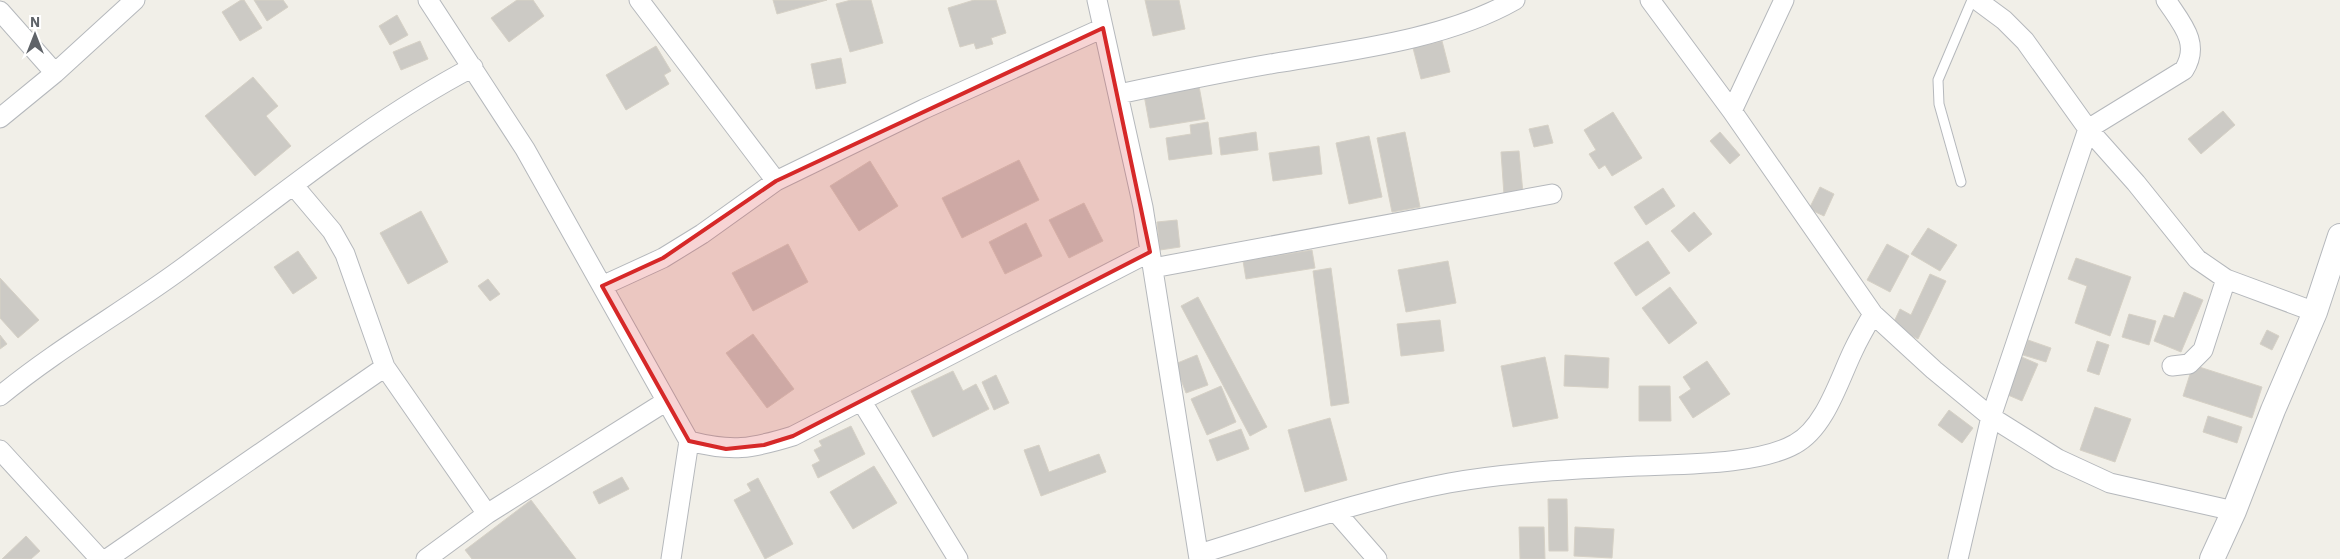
<svg xmlns="http://www.w3.org/2000/svg" width="2340" height="559" viewBox="0 0 2340 559" font-family="'IBM Plex Sans',sans-serif">
	<style>
		.building { fill: #cccac5; stroke: #d6d1c6 }
		.lines { fill: none; stroke-linecap: round; stroke-linejoin: round }
		.service-casing { stroke: #b5b8bc; stroke-width: 11 }
		.minor-casing { stroke: #b5b8bc; stroke-width: 21 }
		.tertiary-casing { stroke: #b5b8bc; stroke-width: 26 }
		.service { stroke: #fff; stroke-width: 9 }
		.minor { stroke: #fff; stroke-width: 19 }
		.tertiary { stroke: #fff; stroke-width: 24 }
		.marked { fill: #d62828; fill-opacity: 0.2; stroke: #d62828; stroke-width: 4; stroke-linejoin: round }
	</style>
	<rect width="100%" height="100%" fill="#f1efe8"/>
	<path class="building" d="M241,0H244L262,28L240,41L222,12Z
		M254,0H283L288,7L267,21Z
		M517,0H533L544,16L509,42L491,18Z
		M773,0H827L777,14Z
		M851,0H871L883,43L850,52L836,4Z
		M974,0H996L1006,33L991,38L993,44L976,49L974,43L960,47L948,8Z
		M1145,0H1179L1185,29L1153,36Z
		M397,15L408,35L390,45L379,26Z
		M420,41L428,59L401,70L393,52Z
		M1442,41L1450,72L1421,79L1413,48Z
		M656,46L671,71L664,75L669,84L626,110L606,75Z
		M841,58L846,83L816,89L811,64Z
		M253,77L278,106L266,116L291,146L255,176L205,116Z
		M1199,86L1205,119L1150,128L1144,95Z
		M2223,111L2235,125L2201,154L2188,139Z
		M1613,112L1642,158L1612,176L1605,165L1599,169L1589,154L1596,150L1584,130Z
		M1208,122L1212,154L1169,160L1166,138L1191,134L1190,125Z
		M1548,125L1553,143L1534,147L1529,129Z
		M1256,132L1258,150L1221,155L1219,138Z
		M1405,132L1420,207L1392,212L1377,138Z
		M1720,132L1740,155L1730,164L1710,141Z
		M1369,136L1382,197L1349,204L1336,143Z
		M1319,146L1322,174L1273,181L1269,153Z
		M1519,151L1523,193L1504,195L1501,152Z
		M1019,160L1039,200L962,238L942,198Z
		M870,161L898,206L859,231L830,186Z
		M1820,187L1834,194L1824,216L1809,209Z
		M1663,188L1675,206L1646,225L1634,207Z
		M1084,203L1103,241L1069,258L1049,220Z
		M421,211L448,262L408,284L380,233Z
		M1694,212L1712,234L1689,252L1671,231Z
		M1177,220L1180,247L1160,250L1157,222Z
		M1026,223L1042,256L1005,274L989,242Z
		M1928,228L1957,245L1940,271L1911,254Z
		M1648,241L1670,273L1636,296L1614,263Z
		M788,244L808,282L753,311L732,273Z
		M1887,244L1909,256L1890,292L1867,280Z
		M1312,250L1315,268L1246,279L1243,261Z
		M298,251L317,278L293,294L274,267Z
		M2076,258L2131,277L2110,336L2075,323L2087,286L2068,279Z
		M1448,261L1456,303L1406,312L1398,270Z
		M1331,268L1349,403L1331,406L1313,271Z
		M1930,274L1946,281L1918,339L1892,326L1900,309L1911,315Z
		M0,278L39,320L18,338L0,318Z
		M488,279L500,294L490,301L478,286Z
		M1670,287L1697,323L1669,344L1642,308Z
		M2184,292L2203,300L2181,352L2154,341L2164,315L2174,318Z
		M1198,297L1267,427L1250,436L1181,306Z
		M2129,314L2156,321L2149,345L2122,337Z
		M1440,320L1444,351L1401,356L1397,324Z
		M2267,330L2279,336L2272,350L2260,344Z
		M753,334L794,389L767,408L726,353Z
		M0,335L7,344L0,349Z
		M2028,340L2051,348L2046,362L2023,355Z
		M2097,341L2109,345L2099,375L2087,371Z
		M1197,355L1208,385L1186,393L1175,364Z
		M1565,355L1609,358L1608,388L1564,386Z
		M2017,355L2038,364L2022,401L2001,392Z
		M1545,357L1558,418L1513,427L1501,366Z
		M1707,361L1730,394L1693,418L1679,397L1691,389L1683,377Z
		M2193,365L2262,387L2252,418L2183,396Z
		M953,371L963,391L976,384L989,409L933,437L911,391Z
		M996,375L1009,403L994,410L982,382Z
		M1221,386L1236,422L1207,435L1191,399Z
		M1639,386H1670L1671,421H1639Z
		M2095,407L2131,419L2115,462L2080,450Z
		M1949,410L1973,428L1962,443L1938,425Z
		M2208,416L2242,427L2237,443L2203,432Z
		M1330,418L1347,480L1305,492L1288,430Z
		M851,426L865,454L818,478L812,465L820,461L814,450L822,446L819,441Z
		M1241,429L1249,449L1217,461L1209,440Z
		M1039,445L1049,472L1099,454L1106,472L1041,496L1024,450Z
		M874,466L897,503L853,529L830,492Z
		M622,477L629,489L599,504L593,492Z
		M758,478L793,544L765,559L734,500L751,491L747,484Z
		M1548,499H1567L1568,551H1549Z
		M531,500L576,559H472L465,550Z
		M1519,527H1544L1545,559H1520Z
		M1575,527L1614,529L1612,558L1574,556Z
		M26,536L40,551L31,559H2Z"/>
	<g class="lines">
		<defs>
			<path id="service" d="M1961,182L1939,104L1938,80L1972,0"/>
			<path id="minor" d="M428,0L525,149L689,441L671,559
				M639,0L776,181
				M1097,0L1143,207L1199,559
				M1650,0L1732,111L1873,314L1934,370L1991,417L2058,459L2110,483L2234,511
				M1977,0L2004,20L2025,41L2088,129L2136,183L2197,259L2226,279L2315,312
				M0,11L55,73
				M1119,94C1171,83 1224,72 1276,63C1353,50 1447,39 1515,0
				M1732,111L1784,0
				M0,118L55,73L135,0
				M294,186L332,231L345,254L385,367L487,514
				M1153,268L1552,194
				M602,286L663,258L702,234L776,181L924,109L1103,28
				M2172,366L2189,364L2203,350L2226,279
				M0,396C57,349 121,313 180,270C276,200 368,122 473,67
				M862,402L958,559
				M689,441C732,452 751,449 793,436L1150,252
				M0,450L100,559
				M1336,512L1377,559
				M1199,554C1281,529 1364,499 1449,483C1512,472 1577,469 1640,466C1683,464 1758,465 1795,444C1825,428 1839,380 1853,351C1859,338 1866,326 1873,314
				M107,559L385,367
				M426,559L487,514L665,402
				M1958,559L1991,417L2088,129L2184,70C2201,43 2181,23 2166,0"/>
			<path id="tertiary" d="M2212,559L2234,511L2273,410L2315,312L2340,236"/>
		</defs>
		<use href="#service" class="service-casing"/>
		<use href="#minor" class="minor-casing"/>
		<use href="#tertiary" class="tertiary-casing"/>
		<use href="#service" class="service"/>
		<use href="#minor" class="minor"/>
		<use href="#tertiary" class="tertiary"/>
	</g>
	<path class="marked" d="M1103,28L1150,252L793,436L764,445L726,449L689,441L602,286L663,258L776,181Z"/>
	<g transform="translate(35 35)" stroke="#ffffff" stroke-width="4" paint-order="stroke">
	<path d="M0-4L9 19L0 12L-9 19Z" fill="#5f6368"/>
	<text y="-8" font-size="14" font-weight="bold" text-anchor="middle" fill="#5f6368">N</text>
	</g>
</svg>
